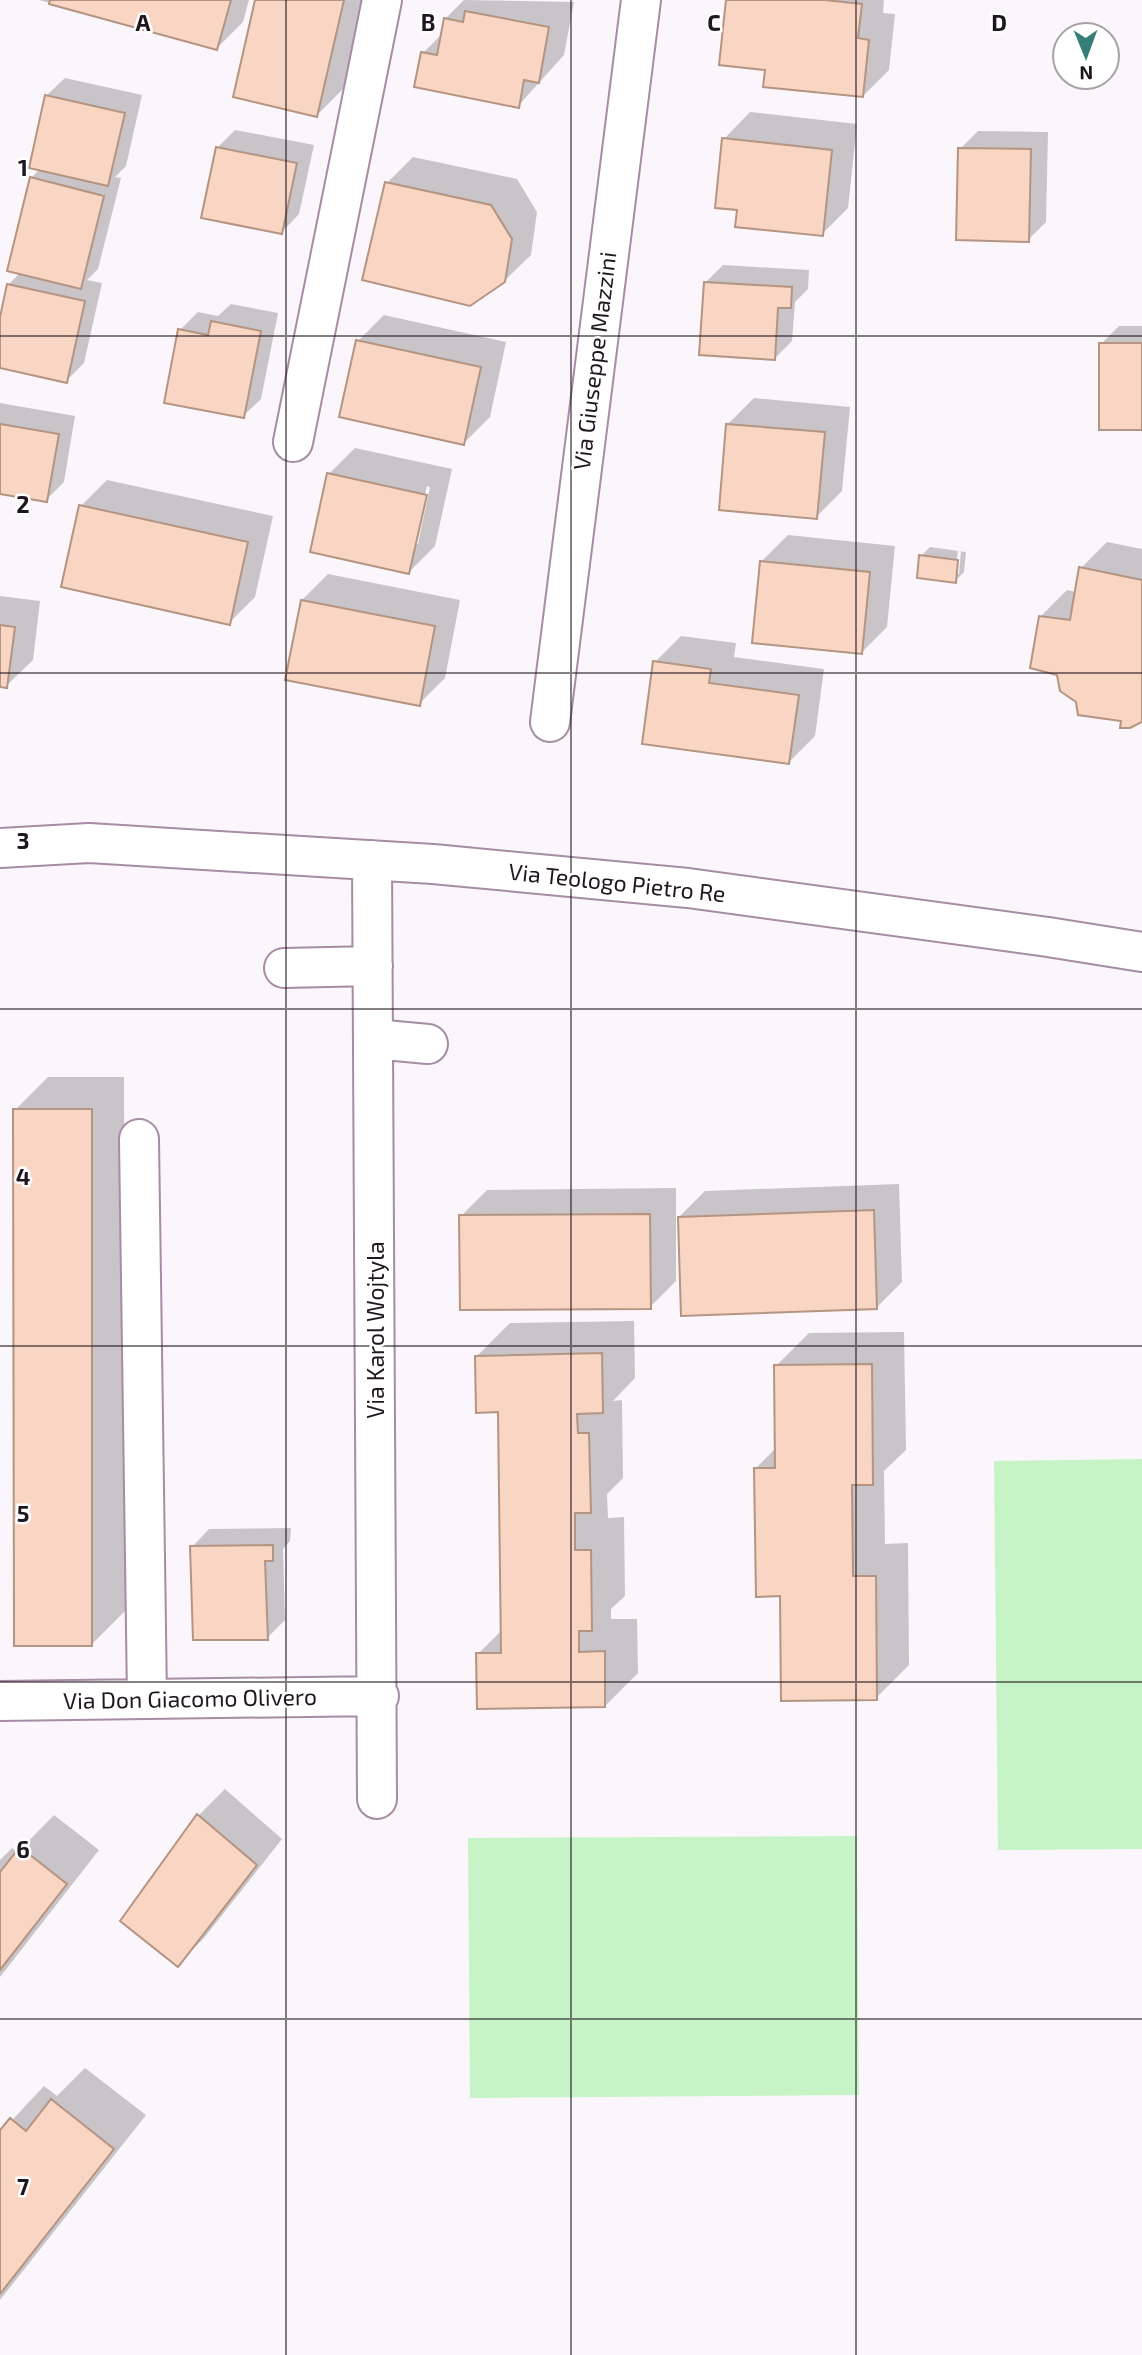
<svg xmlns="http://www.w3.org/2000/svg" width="1142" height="2355" viewBox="0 0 1142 2355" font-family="'Exo 2',sans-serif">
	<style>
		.green { fill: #c7f4c7 }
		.shadow { fill: #0003; fill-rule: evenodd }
		.building { fill: #f9d6c3; stroke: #b49482; stroke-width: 2 }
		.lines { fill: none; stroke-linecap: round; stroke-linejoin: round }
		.minor-casing { stroke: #a68ca4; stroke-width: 42 }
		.minor { stroke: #fff; stroke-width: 38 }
		.grid { fill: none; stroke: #20161f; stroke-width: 2; stroke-opacity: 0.55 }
		.labels { text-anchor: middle; stroke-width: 5; stroke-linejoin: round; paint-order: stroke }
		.street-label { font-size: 23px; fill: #20161f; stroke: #fff }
		.grid-label { font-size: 23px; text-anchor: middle; font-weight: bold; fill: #20161f; stroke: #fff; stroke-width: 5; stroke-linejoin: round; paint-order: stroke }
	</style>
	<rect width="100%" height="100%" fill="#fbf6fb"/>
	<path class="green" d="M1142,1459V1849L998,1850L994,1461Z
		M857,1836L859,2095L470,2098L468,1838Z"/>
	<path class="shadow" d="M39,0H249L243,22L217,48Z
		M257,0H363L343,89L317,115Z
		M464,0L574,2L564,55L518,106L423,53L442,34L445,19Z
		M728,0H884L883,13L895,14L889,70L863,96Z
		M65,78L142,95L126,166L115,177L121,178L98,269L87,280L102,283L84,363L66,381L0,366V325L9,284L21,272L31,178L40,169L47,95Z
		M750,112L857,124L848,208L822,234L739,209L724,139Z
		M235,130L314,145L299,214L282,232L218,147Z
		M978,131L1048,132L1046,222L1028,240L960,149Z
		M413,157L517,179L537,212L531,255L504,281L387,183Z
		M723,265L809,270L808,289L795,302L792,341L774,359L705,283Z
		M231,304L278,313L261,399L243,416L180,330L198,312L218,316Z
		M384,315L506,342L490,417L464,443L358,341Z
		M1119,326H1142V428L1101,344Z
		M754,398L850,407L842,491L816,517L728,424Z
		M0,403L75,416L64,482L46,500L0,493Z
		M355,448L452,469L435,546L409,572L329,474ZM427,486L430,487L418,544H414Z
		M107,480L273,516L255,597L229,623L81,506Z
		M788,535L895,546L887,627L861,653L762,561Z
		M1107,542L1142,549V720L1123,719L1078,701L1041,616L1067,590L1076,592L1081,568Z
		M930,547L966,552L964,572L955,581L921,556ZM958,551H961L959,574H955Z
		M328,574L460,600L445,678L419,704L302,600Z
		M0,596L40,601L33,660L6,686L0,685Z
		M681,636L736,643L734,657L824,669L815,736L789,762L655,662Z
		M48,1077H124L125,1611L92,1644L15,1110Z
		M899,1184L902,1282L876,1308L679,1217L705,1191Z
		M676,1188V1281L650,1307L461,1216L487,1190Z
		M634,1321L635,1378L613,1401L622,1400L623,1478L607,1494L608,1518L624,1517L625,1596L611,1609V1619H637L638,1673L605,1706L478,1654L502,1630L500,1410L477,1356L510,1323Z
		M904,1332L906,1450L884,1471L885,1544L908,1543L909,1665L876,1698L782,1595L756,1468L776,1448V1366L809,1333Z
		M291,1528L290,1541L283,1549L285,1620L267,1638L192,1547L209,1529Z
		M225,1789L282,1839L204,1938L178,1964L122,1921L199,1815Z
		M54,1815L99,1850L0,1977V1860L12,1848L18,1852Z
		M85,2068L146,2115L0,2300V2133L44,2086L57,2096Z"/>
	<path class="building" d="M50,0H231L217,50L49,4Z
		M255,0H344L317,117L233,97Z
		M726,0H825L862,4L858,38L869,40L863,97L763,87L765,70L719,65Z
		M465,11L549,27L539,83L524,80L519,108L414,87L421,52L437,55L444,18L463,22Z
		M45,95L125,113L108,186L29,168Z
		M722,138L832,150L823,236L735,227L737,210L715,208Z
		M216,147L297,163L282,234L201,218Z
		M958,148L1031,149L1029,242L956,240Z
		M30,177L104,196L81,289L7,271Z
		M385,182L491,205L512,239L505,282L470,306L362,280Z
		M704,282L792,287L791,308H778L775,360L699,355Z
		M7,284L85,301L67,383L0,368V317Z
		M211,321L261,331L244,418L164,403L178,329L208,335Z
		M356,340L481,367L464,445L339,417Z
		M1099,343H1142V430H1099Z
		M0,424L59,434L47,502L0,494Z
		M726,424L825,432L817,519L719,510Z
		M327,473L427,495L409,574L310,552Z
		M79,505L248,542L230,625L61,587Z
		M919,555L958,560L956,583L917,578Z
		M760,561L870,572L862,654L752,643Z
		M1079,567L1142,580V722L1130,728H1120L1121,721L1078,715L1076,702L1060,691L1057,675L1030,668L1039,616L1070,620Z
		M301,600L435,626L420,706L285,680Z
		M0,625L15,627L7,688L0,687Z
		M653,661L711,669L709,683L799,695L789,764L642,744Z
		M13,1109H92V1646H14Z
		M874,1210L877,1309L681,1316L678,1217Z
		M650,1214L651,1309L460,1310L459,1215Z
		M602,1353L603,1413L577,1414L578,1433H589L591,1513H575V1550H591L592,1631H579V1652L605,1651V1707L477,1709L476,1653H501L498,1412L476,1413L475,1356Z
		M872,1364L873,1485H852L853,1576H876L877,1700L781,1701L780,1596L756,1597L754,1468H775L774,1365Z
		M273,1545V1561H265L268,1640H193L190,1546Z
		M197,1814L257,1865L178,1967L120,1921Z
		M20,1847L67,1884L0,1970V1872Z
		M51,2099L114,2149L0,2294V2130L10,2118L26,2131Z"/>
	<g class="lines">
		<defs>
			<path id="minor" d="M293,442L382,0
				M550,722L641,0
				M0,848L89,843L433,864L688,888L1048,937L1142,952
				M372,860L377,1799
				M284,968L373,966
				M374,1039L428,1044
				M139,1139L147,1699
				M0,1701L379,1696"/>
		</defs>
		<use href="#minor" class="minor-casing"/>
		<use href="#minor" class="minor"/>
	</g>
	<path class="grid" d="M286,0V2355M571,0V2355M856,0V2355M0,336H1142M0,673H1142M0,1009H1142M0,1346H1142M0,1682H1142M0,2019H1142"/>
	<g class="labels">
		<g class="street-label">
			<text transform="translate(595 361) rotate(-83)" y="8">Via Giuseppe Mazzini</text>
			<text transform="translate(617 883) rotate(6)" y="8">Via Teologo Pietro Re</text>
			<text transform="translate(376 1330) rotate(-90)" y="8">Via Karol Wojtyla</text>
			<text transform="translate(190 1699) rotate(-1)" y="8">Via Don Giacomo Olivero</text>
		</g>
	</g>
	<g class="grid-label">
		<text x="143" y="31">A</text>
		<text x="428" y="31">B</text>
		<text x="714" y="31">C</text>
		<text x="999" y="31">D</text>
		<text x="23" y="176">1</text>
		<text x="23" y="513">2</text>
		<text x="23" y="849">3</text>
		<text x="23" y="1185">4</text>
		<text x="23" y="1522">5</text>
		<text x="23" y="1858">6</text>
		<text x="23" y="2195">7</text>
	</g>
	<g transform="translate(1086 56) rotate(179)"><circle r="33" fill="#ffffff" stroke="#a6a2a5" stroke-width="2"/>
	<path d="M0-5L12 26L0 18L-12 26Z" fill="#377e76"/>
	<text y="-10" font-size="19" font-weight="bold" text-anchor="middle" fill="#20161f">N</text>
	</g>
</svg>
